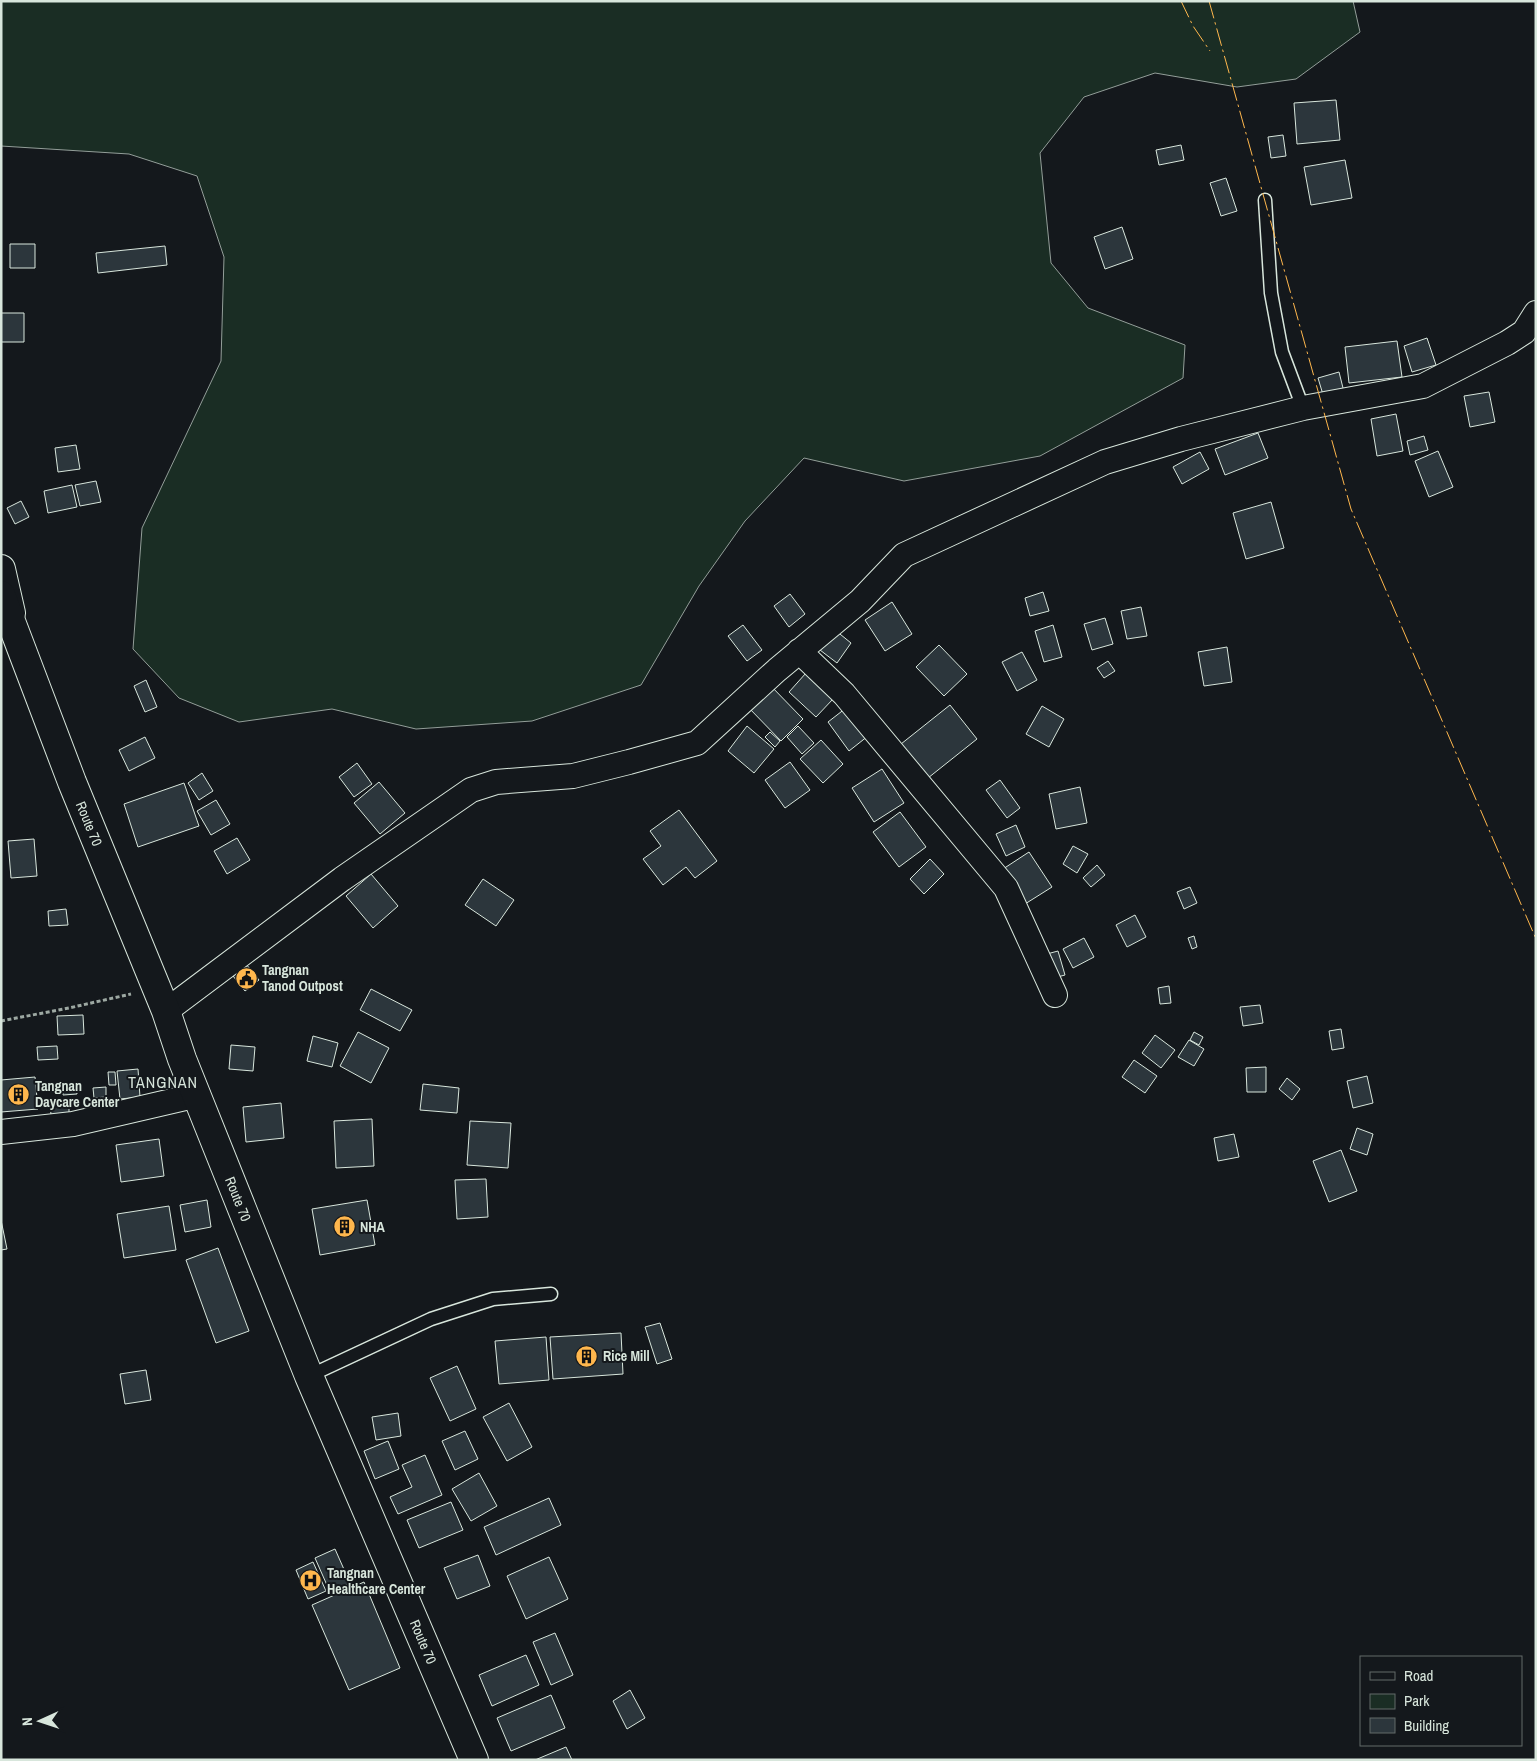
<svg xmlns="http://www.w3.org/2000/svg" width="1537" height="1761" viewBox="0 0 1537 1761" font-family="'Archivo Narrow',sans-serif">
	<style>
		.green { fill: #1a2d24; stroke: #939e99 }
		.building { fill: #2c363c; stroke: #d8e6dc }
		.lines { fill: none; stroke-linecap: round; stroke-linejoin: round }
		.lane-casing { stroke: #d8e6dc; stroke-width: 15 }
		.street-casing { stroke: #d8e6dc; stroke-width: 26 }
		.highway-casing { stroke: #d8e6dc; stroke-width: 30 }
		.path { stroke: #9da8a2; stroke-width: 3; stroke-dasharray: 4 2.5; stroke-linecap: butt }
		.lane { stroke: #14181c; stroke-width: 12 }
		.street { stroke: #14181c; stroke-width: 24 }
		.highway { stroke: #14181c; stroke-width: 28 }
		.power { stroke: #ffb74d; stroke-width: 1; stroke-dasharray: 18 4 2.5 4; stroke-linecap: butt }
		.labels { text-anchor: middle; stroke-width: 4; stroke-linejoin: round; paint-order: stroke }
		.street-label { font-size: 14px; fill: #d8e6dc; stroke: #14181c }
		.poi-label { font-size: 14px; font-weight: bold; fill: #d8e6dc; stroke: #14181c; text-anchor: start }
		.quarter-label { font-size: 16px; letter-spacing: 1px; fill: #d8e6dc; stroke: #14181c }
	</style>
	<rect width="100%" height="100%" fill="#14181c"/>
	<path class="green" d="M1,1H1353L1360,32L1296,79L1237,87L1155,73L1084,97L1040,153L1051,263L1088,308L1185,345L1183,378L1040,456L904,481L804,458L745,521L699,586L641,685L532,721L416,729L332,709L239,722L179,698L133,649L142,528L221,361L224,257L197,176L129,154L1,146Z"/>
	<path class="building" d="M1336,100L1340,140L1297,144L1294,103Z
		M1283,135L1286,156L1271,158L1268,137Z
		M1181,145L1184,160L1159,165L1156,150Z
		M1345,160L1352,198L1311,205L1304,167Z
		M1226,178L1237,211L1221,216L1210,183Z
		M1122,227L1133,259L1105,269L1094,237Z
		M10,244H35V268H10Z
		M165,246L167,265L98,273L96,253Z
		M1,313H24V342H1Z
		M1427,338L1436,365L1412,372L1404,346Z
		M1397,341L1402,377L1349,383L1345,347Z
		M1339,372L1344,392L1324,398L1318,378Z
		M1489,392L1495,422L1470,427L1464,396Z
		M1396,414L1403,451L1377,456L1371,419Z
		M1258,433L1268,458L1225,475L1215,449Z
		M1424,436L1428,450L1410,455L1407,441Z
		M76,445L80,469L58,472L55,448Z
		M1438,451L1453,487L1429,497L1415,461Z
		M1200,452L1209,469L1182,484L1173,467Z
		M96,481L101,502L80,506L75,485Z
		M72,485L77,507L48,513L44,491Z
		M21,501L29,517L15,524L7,508Z
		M1271,502L1284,548L1246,559L1233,513Z
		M1043,592L1049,611L1030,616L1025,598Z
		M790,594L805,614L789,627L774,606Z
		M892,602L912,634L885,651L865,620Z
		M1141,607L1147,636L1127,639L1121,611Z
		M1105,618L1113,644L1092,650L1084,624Z
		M743,625L762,650L747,661L728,636Z
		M1053,625L1062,657L1044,662L1035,631Z
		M835,630L851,643L837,663L820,650Z
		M939,645L967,674L944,696L916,667Z
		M1227,647L1232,682L1204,686L1198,652Z
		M1022,652L1037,680L1017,691L1002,662Z
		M1108,661L1115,671L1104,678L1097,668Z
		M806,673L833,699L816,717L789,692Z
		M146,680L157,707L145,712L134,686Z
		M769,684L803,719L781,741L747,706Z
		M950,705L977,739L928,778L901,744Z
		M1042,706L1064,719L1049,747L1026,734Z
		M846,708L868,736L849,751L828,722Z
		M747,726L774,749L754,773L728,751Z
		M798,726L814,743L802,754L787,737Z
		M770,732L780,741L775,747L765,737Z
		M145,737L155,758L129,771L119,750Z
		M821,740L843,764L823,783L800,759Z
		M790,762L810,790L785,808L765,780Z
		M357,763L372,784L354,797L339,777Z
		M882,769L904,803L874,822L852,788Z
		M202,773L213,791L199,800L188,783Z
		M1000,780L1020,808L1007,818L986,790Z
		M379,782L405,813L380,834L354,803Z
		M184,783L199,826L138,847L124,804Z
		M1080,787L1087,823L1056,829L1049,794Z
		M216,800L230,824L211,835L197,811Z
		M679,810L717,861L695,878L686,867L663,885L643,859L661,846L650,831Z
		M900,812L926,847L899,867L873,832Z
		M1016,825L1025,847L1006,856L996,834Z
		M237,838L250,860L227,874L214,851Z
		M34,839L37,876L11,878L8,841Z
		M1073,846L1088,854L1077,873L1063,864Z
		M1029,852L1052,887L1025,904L1003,869Z
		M930,859L944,874L924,894L910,879Z
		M1097,865L1105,875L1091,887L1083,878Z
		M371,874L398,906L373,928L346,896Z
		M483,879L514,900L496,926L465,905Z
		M1190,887L1197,903L1184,909L1177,892Z
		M66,909L68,925L49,926L48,911Z
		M1135,915L1146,937L1127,947L1116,925Z
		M1194,936L1197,947L1192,949L1188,938Z
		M1084,938L1094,957L1073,968L1063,949Z
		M1058,951L1065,975L1050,979L1043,955Z
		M246,964L259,980L245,991L233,976Z
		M1169,986L1171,1003L1160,1004L1158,988Z
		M371,989L412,1010L400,1031L360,1010Z
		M1260,1005L1263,1023L1243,1026L1240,1007Z
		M83,1015L84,1034L58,1035L57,1016Z
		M1341,1029L1344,1048L1332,1050L1329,1031Z
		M358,1032L389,1048L371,1083L340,1066Z
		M1194,1032L1203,1037L1199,1045L1190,1040Z
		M1155,1035L1175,1050L1161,1068L1142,1053Z
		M313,1036L338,1043L332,1067L307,1061Z
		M1189,1040L1204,1049L1194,1066L1178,1057Z
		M231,1045L255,1047L253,1071L229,1069Z
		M57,1046L58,1059L38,1060L37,1047Z
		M1134,1060L1157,1076L1145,1093L1122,1077Z
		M1266,1067V1092H1247L1246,1068Z
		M138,1069L140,1097L120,1099L117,1071Z
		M108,1072H115L116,1085H109Z
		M1367,1076L1373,1103L1353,1108L1347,1081Z
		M35,1077L38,1109L1,1112V1080Z
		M1287,1078L1300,1089L1292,1100L1279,1089Z
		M423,1084L459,1088L457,1113L420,1110Z
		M76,1085L77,1094L63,1095L62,1086Z
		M106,1087V1097L94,1098L93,1088Z
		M69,1101V1114L51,1115L50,1102Z
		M281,1103L284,1138L246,1142L243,1107Z
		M372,1119L374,1166L336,1168L334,1121Z
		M470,1121L511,1123L508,1168L467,1165Z
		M1357,1128L1373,1134L1367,1155L1350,1149Z
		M1234,1134L1239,1157L1218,1161L1214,1138Z
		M159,1139L164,1176L121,1182L116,1145Z
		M1341,1150L1357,1191L1329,1202L1313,1161Z
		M486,1179L488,1217L457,1219L455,1180Z
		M207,1200L211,1227L185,1232L180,1205Z
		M367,1200L375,1245L320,1255L312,1209Z
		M169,1206L176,1250L124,1258L117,1214Z
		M1,1220L7,1249L1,1250Z
		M218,1248L249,1331L216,1343L186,1260Z
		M660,1323L672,1359L657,1364L645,1327Z
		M621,1333L623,1374L553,1379L550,1337Z
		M546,1337L549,1380L499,1384L495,1341Z
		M457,1366L476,1409L450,1421L430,1378Z
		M146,1370L151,1400L125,1404L120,1374Z
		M509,1403L532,1447L507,1461L483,1417Z
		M398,1413L401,1436L376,1440L372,1417Z
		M465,1431L478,1459L455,1470L442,1441Z
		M388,1441L399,1469L375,1479L364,1451Z
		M425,1455L442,1495L398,1514L390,1497L412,1487L402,1465Z
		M479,1473L497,1506L471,1521L452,1489Z
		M549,1498L561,1525L496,1555L484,1527Z
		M451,1502L463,1530L419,1548L407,1520Z
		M335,1549L350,1583L330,1592L315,1558Z
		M478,1555L490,1586L457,1599L444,1568Z
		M549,1557L568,1599L526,1619L507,1576Z
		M313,1562L326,1591L308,1599L296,1570Z
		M364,1582L400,1668L349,1690L312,1605Z
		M555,1633L573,1675L551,1685L533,1642Z
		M526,1655L539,1685L492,1706L479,1675Z
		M630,1690L645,1718L627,1729L613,1701Z
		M551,1695L565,1728L511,1751L497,1718Z
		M566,1747L572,1760H535Z"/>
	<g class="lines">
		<defs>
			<path id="lane" d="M1265,200L1271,293L1282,352L1303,408
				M309,1376L431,1319L493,1299L551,1294"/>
			<path id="street" d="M799,651L844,694L1006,888L1055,995
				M166,1011L342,879L471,790L496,782L573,776L629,762L697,743L777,670L860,601L904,555L1105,462L1181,439L1303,408L1423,386L1507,343L1524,332L1536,313
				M1,1132L73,1124L198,1095"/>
			<g id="highway">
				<path d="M1,569L11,613"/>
				<path id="s1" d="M1,595L72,782L166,1011L182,1059L309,1376L474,1760"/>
			</g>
		</defs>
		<use href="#lane" class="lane-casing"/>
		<use href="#street" class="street-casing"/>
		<use href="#highway" class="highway-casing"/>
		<path class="path" d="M1,1021L69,1008L131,994"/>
		<use href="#lane" class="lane"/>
		<use href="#street" class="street"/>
		<use href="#highway" class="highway"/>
		<path class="power" d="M1181,1L1193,26L1210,51
			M1209,1L1351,509L1536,939"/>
	</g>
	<defs>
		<symbol id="civic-disc" viewBox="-11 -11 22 22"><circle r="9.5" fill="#ffb74d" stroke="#14181c"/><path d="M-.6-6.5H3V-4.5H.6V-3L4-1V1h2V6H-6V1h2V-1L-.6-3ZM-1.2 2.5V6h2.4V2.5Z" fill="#111"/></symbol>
		<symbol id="building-disc" viewBox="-11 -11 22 22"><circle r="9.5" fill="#ffb74d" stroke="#14181c"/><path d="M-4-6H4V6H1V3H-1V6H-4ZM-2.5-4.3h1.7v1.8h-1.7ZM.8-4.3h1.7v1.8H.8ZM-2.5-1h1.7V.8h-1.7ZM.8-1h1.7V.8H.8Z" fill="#111"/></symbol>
		<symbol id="hospital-disc" viewBox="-11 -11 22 22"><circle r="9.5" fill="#ffb74d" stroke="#14181c"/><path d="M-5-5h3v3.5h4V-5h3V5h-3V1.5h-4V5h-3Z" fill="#111"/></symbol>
	</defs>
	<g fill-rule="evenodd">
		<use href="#civic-disc" x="234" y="966" width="25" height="25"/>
		<use href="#building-disc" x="6" y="1082" width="25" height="25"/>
		<use href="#building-disc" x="332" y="1214" width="25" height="25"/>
		<use href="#building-disc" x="574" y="1344" width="25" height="25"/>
		<use href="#hospital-disc" x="298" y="1568" width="25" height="25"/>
	</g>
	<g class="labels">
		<g class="street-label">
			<text dy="5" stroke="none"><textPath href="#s1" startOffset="245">Route 70</textPath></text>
			<text dy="5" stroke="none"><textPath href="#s1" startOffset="649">Route 70</textPath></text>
			<text dy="5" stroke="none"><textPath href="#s1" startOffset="1129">Route 70</textPath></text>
		</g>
		<g class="poi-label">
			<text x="262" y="975">Tangnan<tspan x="262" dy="16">Tanod Outpost</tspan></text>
			<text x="35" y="1091">Tangnan<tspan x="35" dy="16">Daycare Center</tspan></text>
			<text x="360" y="1232">NHA</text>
			<text x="603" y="1361">Rice Mill</text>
			<text x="327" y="1578">Tangnan<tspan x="327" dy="16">Healthcare Center</tspan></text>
		</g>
		<g class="quarter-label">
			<text x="163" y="1088">TANGNAN</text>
		</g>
	</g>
	<rect width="1537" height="1761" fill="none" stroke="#d8e6dc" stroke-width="5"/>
	<rect x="1360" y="1656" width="162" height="90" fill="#14181c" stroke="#626a69"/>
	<rect x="1370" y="1672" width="25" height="8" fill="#14181c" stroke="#626a69"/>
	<text x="1404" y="1681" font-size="15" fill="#d8e6dc">Road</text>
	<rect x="1370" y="1694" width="25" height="15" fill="#1a2d24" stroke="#626a69"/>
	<text x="1404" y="1706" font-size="15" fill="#d8e6dc">Park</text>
	<rect x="1370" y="1718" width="25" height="15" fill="#2c363c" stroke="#626a69"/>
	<text x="1404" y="1731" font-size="15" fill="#d8e6dc">Building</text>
	<g transform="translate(40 1721) rotate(267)" stroke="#14181c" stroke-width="4" paint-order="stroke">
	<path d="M0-4L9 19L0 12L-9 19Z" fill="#d8e6dc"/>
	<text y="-8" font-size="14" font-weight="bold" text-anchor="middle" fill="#d8e6dc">N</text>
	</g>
</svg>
